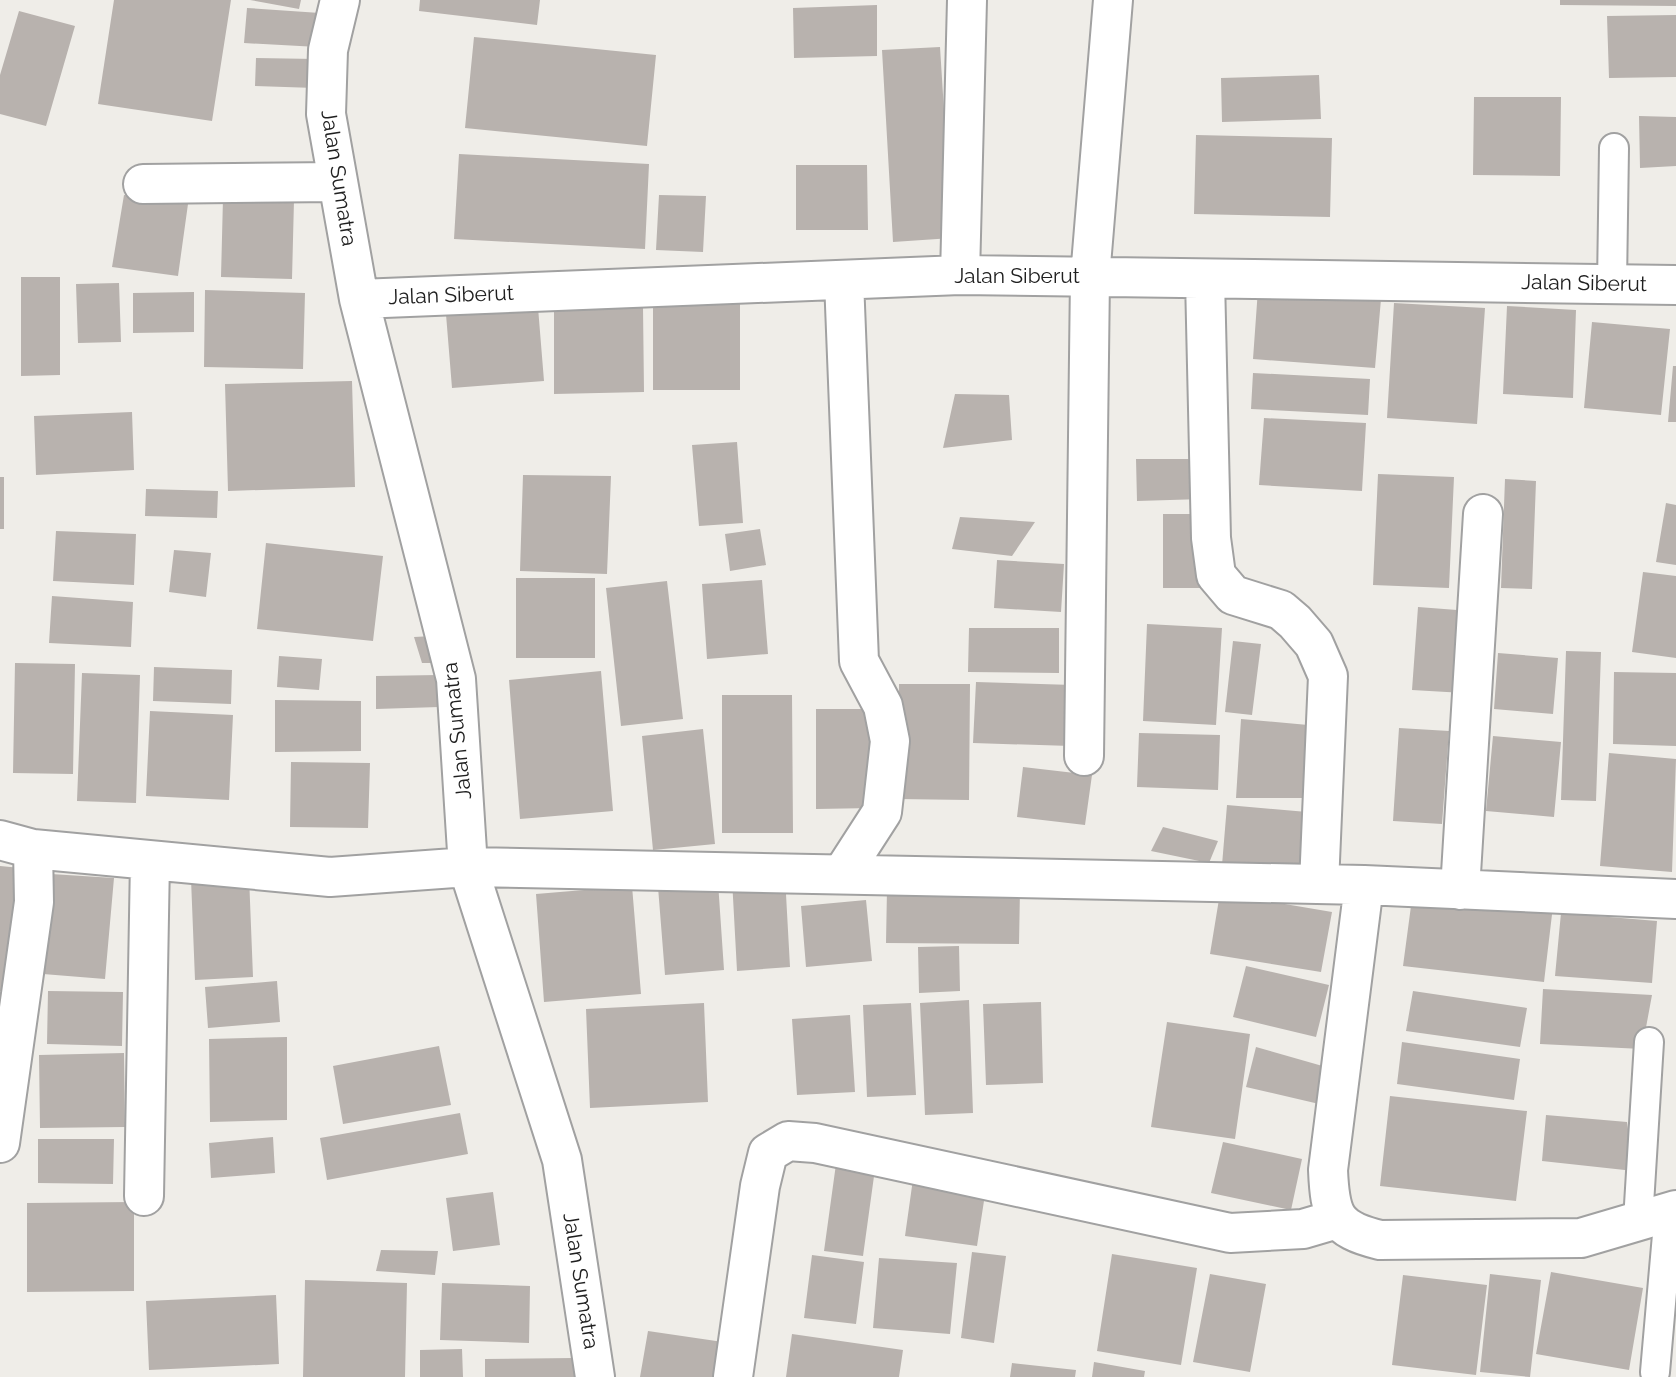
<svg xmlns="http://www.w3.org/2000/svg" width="1676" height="1377" viewBox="0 0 1676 1377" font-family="Raleway,sans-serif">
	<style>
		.building { fill: #b8b2ae }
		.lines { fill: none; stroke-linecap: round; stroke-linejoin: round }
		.lane-casing { stroke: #a1a1a1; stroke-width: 32 }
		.street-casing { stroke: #a1a1a1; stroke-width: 42 }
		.lane { stroke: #fff; stroke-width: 28 }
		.street { stroke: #fff; stroke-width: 38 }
		.labels { text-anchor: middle; stroke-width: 5; stroke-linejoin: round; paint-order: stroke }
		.street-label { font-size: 21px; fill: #202020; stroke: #fff }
	</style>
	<rect width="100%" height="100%" fill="#efede8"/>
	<path class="building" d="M114,0H231L212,121L98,104Z
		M250,0H301L299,9Z
		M420,0H540L537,25L419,11Z
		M1560,0H1676V6L1560,5Z
		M877,5V56L794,58L793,8Z
		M247,8L320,13L318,47L244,43Z
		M19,11L75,26L46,126L0,114V75Z
		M1676,15V77L1609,78L1607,16Z
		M474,37L656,55L647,146L465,128Z
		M940,47L952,238L893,242L882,50Z
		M256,58L316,59L315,88L255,86Z
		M1319,75L1321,119L1222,122L1221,78Z
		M1474,97H1561L1560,176L1473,175Z
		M1639,116L1676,117V166L1640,168Z
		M1196,135L1332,138L1330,217L1194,214Z
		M459,154L649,164L645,249L454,239Z
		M796,165H867L868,230H796Z
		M124,195L188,204L178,276L112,267Z
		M659,195L706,196L703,252L656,250Z
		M223,198L294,200L292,279L221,277Z
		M21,277H60V375L21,376Z
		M119,283L121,342L78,343L76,284Z
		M1258,289L1381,299L1375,368L1253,359Z
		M205,290L305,293L303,369L204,367Z
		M194,292V332L133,333V293Z
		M537,295L544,381L452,388L445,302Z
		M740,301V390H653V302Z
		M1394,303L1485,308L1477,424L1387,418Z
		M1507,306L1576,310L1573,398L1503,394Z
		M643,307L644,392L554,394V308Z
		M1592,322L1670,329L1661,415L1584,408Z
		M1673,366H1676V422H1668Z
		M1253,373L1370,379L1368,415L1251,409Z
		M352,381L355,487L228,491L225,384Z
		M955,394L1009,395L1012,440L943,448Z
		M132,412L134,470L36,475L34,416Z
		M1264,418L1366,423L1362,491L1259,485Z
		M737,442L743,523L699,526L692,445Z
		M1136,459H1202L1203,499L1137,501Z
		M1378,474L1454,477L1449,588L1373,585Z
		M523,475L611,476L607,574L520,571Z
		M0,477H4V529H0Z
		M1505,479L1536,481L1532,589L1501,588Z
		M146,489L218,491L217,518L145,516Z
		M1666,503L1676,505V565L1656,562Z
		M1163,514H1204V588H1163Z
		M960,517L1035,522L1012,556L952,549Z
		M760,529L766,565L730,571L725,534Z
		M56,531L136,534L134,585L53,581Z
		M266,543L383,556L373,641L257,629Z
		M174,550L211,553L206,597L169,592Z
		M997,560L1064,564L1061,612L994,608Z
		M1643,572L1676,576V658L1632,652Z
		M516,578H595V658H516Z
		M762,580L768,654L707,659L702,584Z
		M667,581L683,719L621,726L606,588Z
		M52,596L133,602L131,647L49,643Z
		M1418,607L1470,611L1464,693L1412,690Z
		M1147,624L1222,628L1216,725L1143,721Z
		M969,628H1059V673L968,672Z
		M433,636L438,663H422L414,637Z
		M1233,641L1261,644L1252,715L1225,712Z
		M1566,651L1601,652L1596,801L1561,800Z
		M1498,653L1558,658L1553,714L1494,709Z
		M279,656L322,659L319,690L277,687Z
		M15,663L75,664L73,774L13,773Z
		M154,667L232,670L231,704L153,701Z
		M601,671L613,811L520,819L509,680Z
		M1614,672L1676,673V746L1613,744Z
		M82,673L140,675L136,803L77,801Z
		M438,675L439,707L376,709V676Z
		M976,682L1073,685L1071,746L973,743Z
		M899,684H970L969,800L898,799Z
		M722,695H792L793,833H722Z
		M275,700L361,701V751L275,752Z
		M816,709H872L873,808L816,809Z
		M150,711L233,715L229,800L146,796Z
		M1241,719L1319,726L1307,798H1236Z
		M1399,728L1449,731L1442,824L1393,821Z
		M703,729L715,844L653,850L642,736Z
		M1139,733L1220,735L1218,790L1137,787Z
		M1493,736L1561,742L1554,817L1486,811Z
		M1609,753L1676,759L1672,872L1600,866Z
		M291,762L370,763L368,828L290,827Z
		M1023,767L1092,775L1085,825L1017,817Z
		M1227,805L1307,812L1301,871L1222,865Z
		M1163,827L1218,841L1209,863L1151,851Z
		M0,866L21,868L11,992L0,991Z
		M51,874L114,878L105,979L43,974Z
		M249,876L253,977L195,980L191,879Z
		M785,876L790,967L737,971L732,879Z
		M718,882L724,970L665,975L658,887Z
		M632,886L641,994L544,1002L536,894Z
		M887,889H1020L1019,944L886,943Z
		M1413,891L1553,906L1544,982L1403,966Z
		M1220,893L1332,912L1321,972L1210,954Z
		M866,900L872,961L806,967L801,906Z
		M1561,913L1657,921L1652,983L1555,976Z
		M959,946L960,991L919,993L918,947Z
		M1246,966L1329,985L1316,1037L1233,1017Z
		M277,981L280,1022L208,1028L205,987Z
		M1543,989L1652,995L1642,1049L1540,1044Z
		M48,991L123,992L122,1046L47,1044Z
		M1413,991L1527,1008L1520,1047L1406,1031Z
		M969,1000L973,1113L925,1115L920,1003Z
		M1041,1002L1043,1083L986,1085L983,1004Z
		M704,1003L708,1102L590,1108L586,1009Z
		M911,1003L916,1095L867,1097L863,1005Z
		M850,1015L855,1092L797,1095L792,1019Z
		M1167,1022L1250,1034L1235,1139L1151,1127Z
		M287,1037V1120L210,1122L209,1039Z
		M1402,1042L1520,1059L1514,1100L1397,1084Z
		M439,1046L451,1105L343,1124L333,1066Z
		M1256,1047L1333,1069L1332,1107L1246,1087Z
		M124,1053L125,1127L40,1128L39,1055Z
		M1390,1096L1527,1111L1516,1201L1380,1186Z
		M460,1113L468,1154L327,1180L320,1138Z
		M1546,1115L1627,1122L1634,1171L1542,1161Z
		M273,1137L275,1173L211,1178L209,1143Z
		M38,1139H114L113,1184L38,1183Z
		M1223,1142L1302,1159L1291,1210L1211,1193Z
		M836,1164L875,1169L863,1256L824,1251Z
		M913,1179L986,1188L977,1246L905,1236Z
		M493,1192L500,1245L453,1251L446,1198Z
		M134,1202V1291L27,1292V1203Z
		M381,1250L438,1251L435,1275L376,1271Z
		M972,1252L1006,1256L994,1343L961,1338Z
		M1112,1254L1197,1268L1181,1365L1097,1351Z
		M812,1255L864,1262L856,1324L804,1318Z
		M879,1258L957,1263L950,1334L873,1328Z
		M1551,1272L1643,1288L1629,1370L1536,1354Z
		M1210,1274L1266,1284L1250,1372L1193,1362Z
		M1490,1274L1541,1280L1530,1377L1480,1372Z
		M1403,1275L1487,1285L1476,1375L1392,1365Z
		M305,1280L407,1283L405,1377H303Z
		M442,1283L530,1286L529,1343L440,1340Z
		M276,1295L279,1364L149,1370L146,1301Z
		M648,1331L723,1342L717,1377H640Z
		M792,1334L903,1350L899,1377H786Z
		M462,1349L463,1377H420V1350Z
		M574,1358V1377H485V1359Z
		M1094,1362L1145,1371L1144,1377H1092Z
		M1012,1363L1076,1370L1075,1377H1010Z"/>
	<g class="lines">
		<defs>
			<path id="lane" d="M1612,284L1614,148
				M1638,1221L1649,1042
				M1655,1372L1669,1212"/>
			<path id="street" d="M340,0L328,50L326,114L359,299L456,679L468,867L562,1160L595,1377
				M143,184L338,182
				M960,275L967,0
				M1205,279L1211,538L1216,575L1233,595L1281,610L1295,622L1314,644L1328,676L1319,884
				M359,299L960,275L1676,285
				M1084,756L1090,277L1113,0
				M0,840L33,849L330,877L468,867L1364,885L1328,1170C1330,1215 1334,1229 1380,1240L1581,1238L1676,1210
				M842,874L882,812L890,741L883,706L859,661L844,280
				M1364,885L1676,899
				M1460,890L1483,514
				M0,1143L34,902L33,849
				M144,1196L150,860
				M733,1377L760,1186L768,1153L788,1141L815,1143L1230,1233L1303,1229L1337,1219"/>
		</defs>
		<use href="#lane" class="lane-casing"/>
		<use href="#street" class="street-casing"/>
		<use href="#lane" class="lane"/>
		<use href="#street" class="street"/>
	</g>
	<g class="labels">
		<g class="street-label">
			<text transform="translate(339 178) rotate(81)" y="7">Jalan Sumatra</text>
			<text x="1017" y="283">Jalan Siberut</text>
			<text transform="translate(1584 283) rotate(1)" y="7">Jalan Siberut</text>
			<text transform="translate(451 295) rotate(-2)" y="7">Jalan Siberut</text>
			<text transform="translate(457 731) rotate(-96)" y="7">Jalan Sumatra</text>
			<text transform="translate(581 1281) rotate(81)" y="7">Jalan Sumatra</text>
		</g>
	</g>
</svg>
